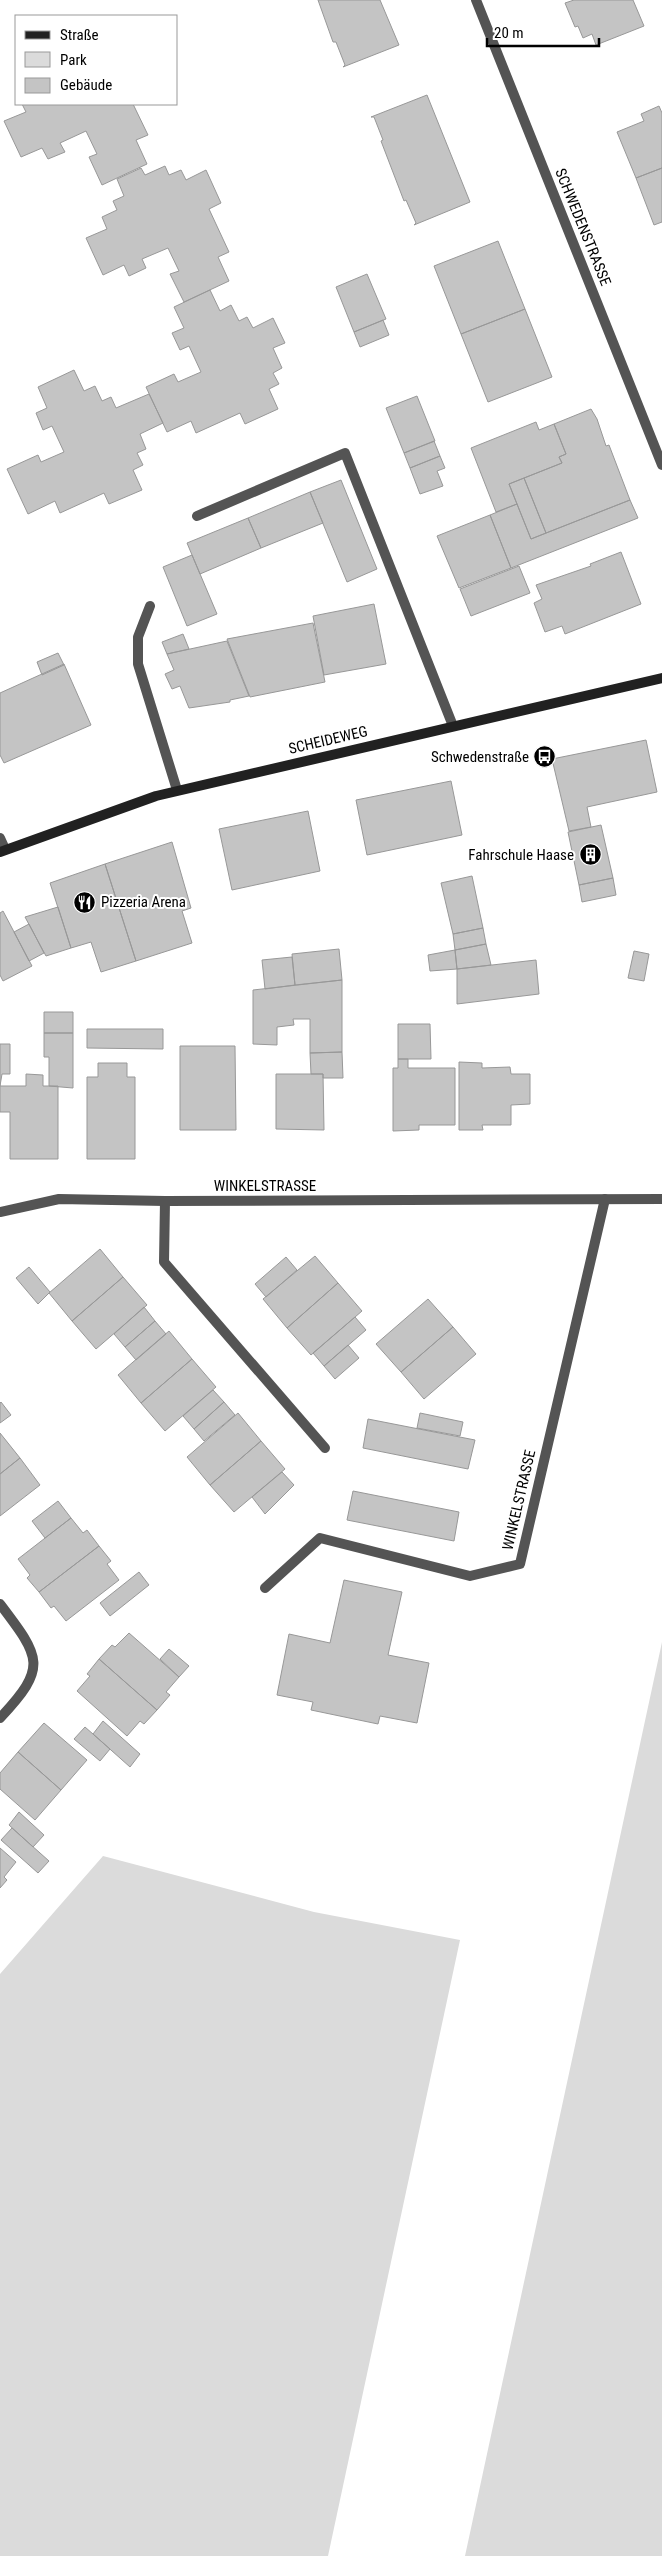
<svg xmlns="http://www.w3.org/2000/svg" width="662" height="2556" viewBox="0 0 662 2556" font-family="'Roboto Condensed',sans-serif">
	<style>
		.green { fill: #dbdbdb }
		.building { fill: #c4c4c4; stroke: #989898 }
		.lines { fill: none; stroke-linecap: round; stroke-linejoin: round }
		.lane { stroke: #545454; stroke-width: 10 }
		.street { stroke: #545454; stroke-width: 10 }
		.secondary { stroke: #212121; stroke-width: 10 }
		.labels { text-anchor: middle; stroke-width: 4; stroke-linejoin: round; paint-order: stroke }
		.street-label { font-size: 15px; fill: #000; stroke: #fff }
		.poi-label { font-size: 15px; fill: #000; stroke: #fff; text-anchor: end }
	</style>
	<rect width="100%" height="100%" fill="#fff"/>
	<path class="green" d="M662,1642V2556H465Z
		M103,1856L314,1912L460,1940L328,2556H0V1974Z"/>
	<path class="building" d="M318,0H380L399,45L343,67L345,65L336,42H333Z
		M574,0H633L644,26L596,45L592,34L583,38L578,26L575,27L565,3Z
		M427,95L470,202L414,225L416,223L406,200L404,201L381,141L383,140L374,117H371Z
		M22,104H133L148,135L136,140L147,164L102,185L89,157L97,154L86,131L60,143L65,152L48,159L42,148L21,157L4,121L26,112Z
		M659,106L662,113V168L636,178L617,132L644,121L641,114Z
		M165,166L169,175L181,170L186,180L206,170L221,203L209,209L229,252L218,257L229,281L184,302L170,274L179,271L168,248L142,259L146,268L129,276L124,265L103,275L86,238L107,229L102,217L117,210L113,201L124,196L117,179L141,168L145,175Z
		M662,168V222L654,225L636,178Z
		M498,241L525,309L461,334L434,266Z
		M367,274L386,319L354,332L336,287Z
		M210,290L220,311L231,305L239,321L247,317L253,328L273,318L285,343L273,348L282,368L273,373L279,384L269,389L278,409L245,424L240,413L196,433L191,421L167,432L146,387L174,374L178,382L201,372L189,346L180,350L172,333L184,328L174,307Z
		M525,309L552,377L488,402L461,334Z
		M383,320L389,335L360,347L354,332Z
		M74,370L84,391L95,386L102,401L111,397L116,408L149,394L163,423L140,434L146,449L137,453L143,465L133,470L142,490L109,504L104,493L60,513L55,501L28,514L7,469L38,455L41,462L64,452L52,426L43,430L36,413L47,408L38,387Z
		M417,396L435,441L404,453L386,408Z
		M591,409L597,419L606,446L609,445L630,500L546,533L524,478L562,463L559,457L566,454L554,424Z
		M536,422L539,430L554,424L566,454L559,457L562,463L509,484L517,504L496,512L471,448Z
		M434,441L440,456L410,468L404,453Z
		M440,456L445,468L437,471L443,486L420,494L410,468Z
		M524,478L546,533L531,539L509,484Z
		M341,480L377,569L347,582L310,492Z
		M310,492L323,523L261,548L248,518Z
		M630,500L638,518L511,568L490,515L517,504L531,539Z
		M490,515L511,568L459,588L437,536Z
		M248,518L261,548L200,574L187,543Z
		M621,552L641,604L565,634L562,626L545,632L534,603L542,599L536,585L591,566L590,564Z
		M192,555L217,614L187,626L163,567Z
		M519,566L530,593L471,616L460,589Z
		M374,604L386,664L324,675L313,616Z
		M313,623L325,682L250,697L227,639Z
		M183,634L189,649L167,654L162,642Z
		M227,641L249,696L230,700V702L189,708L180,686L172,689L165,674L174,670L167,654Z
		M58,653L64,665L42,675L37,662Z
		M64,664L91,725L4,763L0,755V693Z
		M646,740L657,792L587,807L591,827L569,831L552,759Z
		M451,781L462,835L367,855L356,800Z
		M308,811L320,871L232,890L219,829Z
		M601,825L613,878L579,885L568,832Z
		M172,842L191,908L182,911L192,943L136,961L105,864Z
		M105,864L136,961L101,972L91,942L71,948L50,883Z
		M472,876L483,928L453,934L441,883Z
		M613,878L616,895L582,902L579,885Z
		M58,907L71,948L46,956L25,917Z
		M3,911L32,966L3,981L0,975V913Z
		M29,924L44,953L29,961L14,932Z
		M483,928L486,944L455,950L453,934Z
		M486,944L491,965L457,969L455,950Z
		M339,949L342,980L295,985L292,954Z
		M455,950L457,969L430,971L428,955Z
		M634,951L649,954L644,981L628,978Z
		M292,957L295,985L265,989L262,960Z
		M536,960L539,994L457,1004V969Z
		M342,980V1052L310,1053V1019H293L294,1025L277,1027V1045L253,1044V990Z
		M44,1012H73V1033H44Z
		M398,1024H430L431,1059H398Z
		M87,1029H163V1049L87,1048Z
		M44,1033H73V1088L49,1086V1057H44Z
		M0,1044H10V1074H2L0,1086Z
		M180,1046H235L236,1130H180Z
		M342,1052L343,1078H323V1074H311L310,1053Z
		M398,1059H408V1068H455V1125H419V1130L393,1131V1068H398Z
		M459,1062L482,1063V1068L510,1067L511,1074H530V1104L511,1105V1125H482L483,1130H459Z
		M98,1063H127V1077H135V1159H87V1077H98Z
		M26,1074L43,1075V1086H58V1159H10V1112H0V1086H26Z
		M276,1074H323L324,1130L276,1129Z
		M100,1249L123,1277L72,1321L49,1293Z
		M315,1256L338,1283L287,1328L263,1299Z
		M286,1257L297,1270L266,1297L255,1284Z
		M29,1267L50,1292L38,1304L16,1278Z
		M123,1277L147,1305L96,1349L72,1321Z
		M338,1283L362,1311L311,1355L287,1328Z
		M428,1299L453,1327L401,1372L376,1344Z
		M144,1307L155,1321L125,1347L114,1334Z
		M355,1317L366,1330L324,1366L313,1353Z
		M155,1321L166,1334L136,1360L125,1347Z
		M453,1327L476,1354L424,1399L401,1372Z
		M169,1331L192,1359L141,1403L118,1375Z
		M348,1345L359,1358L335,1379L324,1366Z
		M192,1359L216,1387L165,1431L141,1403Z
		M213,1390L224,1402L194,1429L183,1416Z
		M1,1402L11,1415L0,1423V1403Z
		M224,1402L235,1415L204,1441L194,1429Z
		M238,1413L261,1441L210,1485L187,1457Z
		M420,1413L463,1422L460,1436L417,1428Z
		M368,1419L475,1440L468,1469L363,1448Z
		M0,1433L20,1458L0,1474Z
		M261,1441L285,1469L234,1512L210,1485Z
		M20,1458L40,1485L0,1516V1474Z
		M282,1472L294,1485L265,1514L252,1497Z
		M353,1491L459,1512L454,1541L347,1520Z
		M58,1501L71,1518L45,1538L32,1521Z
		M71,1518L83,1533L87,1530L99,1546L39,1592L27,1578L30,1575L18,1559Z
		M99,1546L111,1561L107,1564L119,1580L66,1621L54,1606L51,1608L39,1592Z
		M139,1572L149,1585L110,1616L100,1603Z
		M344,1580L402,1592L388,1655L429,1663L417,1723L380,1716L378,1724L311,1710L313,1702L277,1695L289,1634L330,1643Z
		M129,1633L179,1677L166,1692L170,1695L157,1710L99,1659L112,1645L115,1647Z
		M169,1649L189,1666L179,1677L160,1659Z
		M99,1659L157,1710L144,1724L140,1721L127,1736L77,1691L90,1676L87,1674Z
		M103,1721L140,1754L130,1767L93,1734Z
		M44,1723L87,1760L61,1790L18,1752Z
		M85,1727L110,1749L100,1761L74,1739Z
		M18,1752L61,1790L35,1820L0,1789V1773Z
		M19,1812L44,1835L33,1847L9,1825Z
		M12,1828L49,1861L38,1873L1,1840Z
		M0,1848L16,1862L4,1877L7,1880L0,1888Z"/>
	<g class="lines">
		<path class="lane" d="M197,516L345,453L453,726
			M150,606L138,637V664L177,790
			M0,838L5,849
			M165,1201L164,1262L325,1448
			M265,1588L320,1538L470,1576L520,1564L605,1199"/>
		<path class="street" d="M476,0L662,465
			M0,1212L59,1199L165,1201L662,1199
			M0,1604C41,1658 48,1667 0,1718"/>
		<path class="secondary" d="M0,852L156,796L662,678"/>
	</g>
	<defs>
		<symbol id="bus-disc" viewBox="-11 -11 22 22"><circle r="9.5" fill="#000" stroke="#fff"/><path d="M-5-6H5V4H4V6H2V4H-2V6H-4V4H-5ZM-3.5-4V0h7V-4ZM-3.5 1.2v1.5H-2V1.2ZM2 1.2v1.5H3.5V1.2Z" fill="#fff"/></symbol>
		<symbol id="building-disc" viewBox="-11 -11 22 22"><circle r="9.5" fill="#000" stroke="#fff"/><path d="M-4-6H4V6H1V3H-1V6H-4ZM-2.5-4.3h1.7v1.8h-1.7ZM.8-4.3h1.7v1.8H.8ZM-2.5-1h1.7V.8h-1.7ZM.8-1h1.7V.8H.8Z" fill="#fff"/></symbol>
		<symbol id="restaurant-disc" viewBox="-11 -11 22 22"><circle r="9.5" fill="#000" stroke="#fff"/><path d="M-5-6h1v4h1v-4h1v4h1v-4h1v5L-1.5 .5V6h-2V.5L-5-1ZM5-6V6H3V1.5H1.5Q1.5-4 5-6Z" fill="#fff"/></symbol>
	</defs>
	<g fill-rule="evenodd">
		<use href="#bus-disc" x="532" y="744" width="25" height="25"/>
		<use href="#building-disc" x="578" y="842" width="25" height="25"/>
		<use href="#restaurant-disc" x="72" y="890" width="25" height="25"/>
	</g>
	<g class="labels">
		<g class="street-label">
			<text transform="translate(583 227) rotate(68)" y="5">SCHWEDENSTRASSE</text>
			<text transform="translate(328 740) rotate(-13)" y="5">SCHEIDEWEG</text>
			<text x="265" y="1191">WINKELSTRASSE</text>
			<text transform="translate(519 1500) rotate(-77)" y="5">WINKELSTRASSE</text>
		</g>
		<g class="poi-label">
			<text x="529" y="762">Schwedenstraße</text>
			<text x="574" y="860">Fahrschule Haase</text>
			<text x="101" y="907" text-anchor="start">Pizzeria Arena</text>
		</g>
	</g>
	<rect x="15" y="15" width="162" height="90" fill="#ffffff" stroke="#999999"/>
	<rect x="25" y="31" width="25" height="8" fill="#212121" stroke="#999999"/>
	<text x="60" y="40" font-size="15" fill="#000000">Straße</text>
	<rect x="25" y="52" width="25" height="15" fill="#dbdbdb" stroke="#999999"/>
	<text x="60" y="65" font-size="15" fill="#000000">Park</text>
	<rect x="25" y="78" width="25" height="15" fill="#c4c4c4" stroke="#999999"/>
	<text x="60" y="90" font-size="15" fill="#000000">Gebäude</text>
	<path d="M487 38v8h112v-8" fill="none" stroke="#000000" stroke-width="2.5"/>
	<text x="494" y="38" font-size="15" fill="#000000" stroke="#ffffff" stroke-width="4" paint-order="stroke">20 m</text>
</svg>
